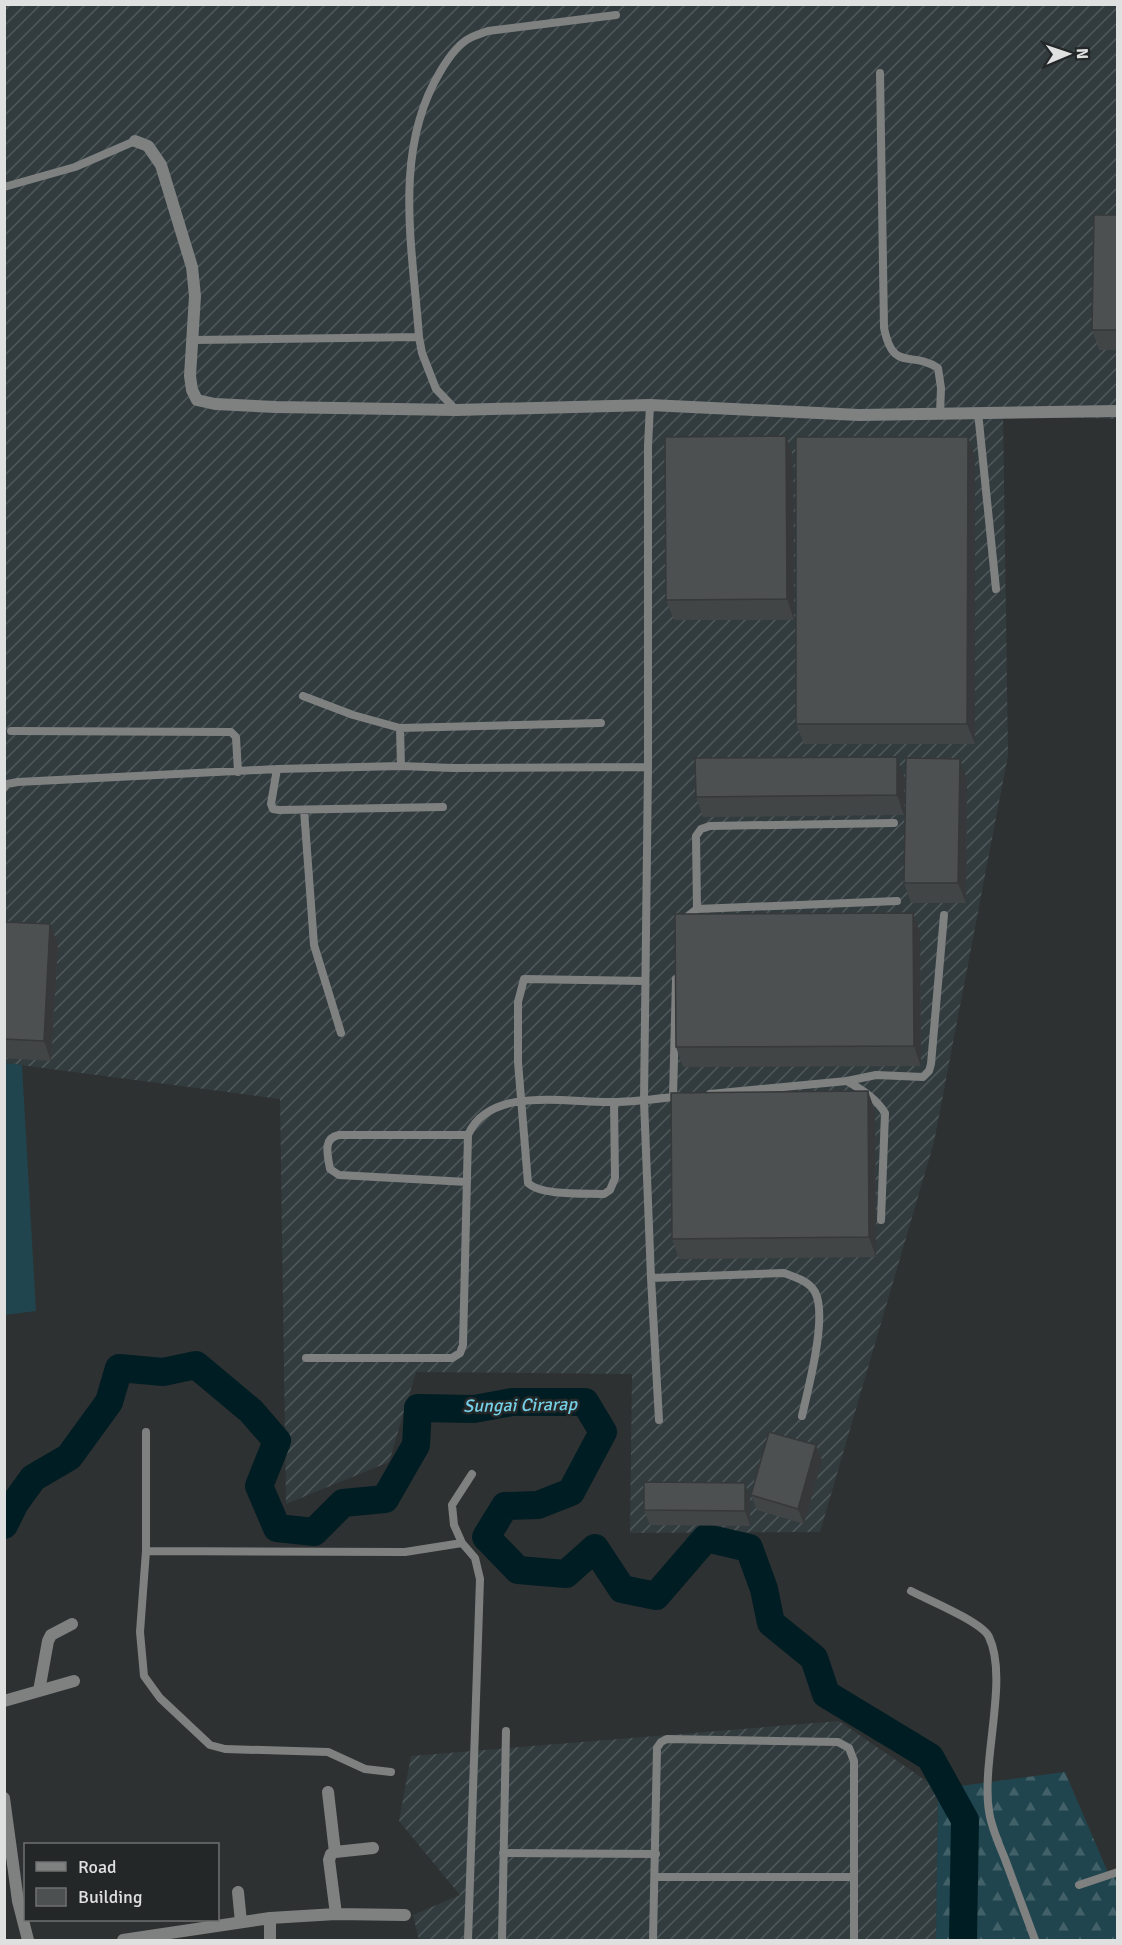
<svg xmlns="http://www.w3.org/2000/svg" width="1122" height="1945" viewBox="0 0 1122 1945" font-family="Signika,sans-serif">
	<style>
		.industrial { fill: url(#industrial-furrows) }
		.grass { fill: #21454e }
		.forest { fill: url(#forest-firs) }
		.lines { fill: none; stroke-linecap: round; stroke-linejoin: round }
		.river { stroke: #011d24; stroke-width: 28 }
		.service { stroke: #7f8181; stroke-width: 8 }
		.minor { stroke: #7f8181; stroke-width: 12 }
		.wall { fill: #424546 }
		.shaded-wall { fill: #363839 }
		.building { fill: #4d5051; stroke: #363839; stroke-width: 1.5 }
		.labels { text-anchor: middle; stroke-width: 5; stroke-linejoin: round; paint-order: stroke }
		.water-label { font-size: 18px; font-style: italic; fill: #74cee5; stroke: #242727 }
	</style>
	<defs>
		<pattern id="industrial-furrows" width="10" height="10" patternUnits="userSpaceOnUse" patternTransform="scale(1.5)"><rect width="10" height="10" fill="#323c3f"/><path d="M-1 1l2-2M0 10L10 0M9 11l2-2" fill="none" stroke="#4f585a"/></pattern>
		<pattern id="forest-firs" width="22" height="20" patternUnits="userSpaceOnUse" patternTransform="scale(1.5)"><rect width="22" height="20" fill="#21454e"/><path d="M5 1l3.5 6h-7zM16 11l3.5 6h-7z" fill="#416067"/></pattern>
	</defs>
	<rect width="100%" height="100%" fill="#2e3131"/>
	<path class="industrial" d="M5,5H1117V419L1003,415L1008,755L934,1142L820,1532L630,1533L632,1374L416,1372L389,1462L286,1504L280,1099L5,1063Z
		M839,1721L938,1789L936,1940H419L413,1915L460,1895L399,1821L411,1756Z"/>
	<path class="grass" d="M4,1063L22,1065L36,1311L5,1315Z"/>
	<path class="forest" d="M1065,1772L1109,1875L1117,1874V1940H936L938,1789Z"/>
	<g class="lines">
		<path class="river" d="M4,1525L15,1503L33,1478L69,1457L109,1402L119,1368L163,1372L196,1365L251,1411L277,1441L259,1486L277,1528L314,1532L343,1503L385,1499L416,1445L418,1408L474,1409L512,1402H585L603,1432L571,1492L538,1505L505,1506L486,1537L518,1570L566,1574L595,1548L622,1589L656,1596L706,1538L749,1548L764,1589L771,1623L814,1658L826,1694L930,1757L965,1820L963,1940"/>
		<path class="service" d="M880,73L884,328C893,373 911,350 938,368L941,388L940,414
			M4,187L75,167L135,141
			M192,340L419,337
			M650,405L648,446V767L644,1101L651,1278L659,1420
			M456,410L436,389L422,353L419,337C413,249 392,152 440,72C447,60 458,44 470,38C476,35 482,33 488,31L616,15
			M978,412L996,589
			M303,696L353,715L400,728L601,723
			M400,728L401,766
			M11,731L231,732L236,737L238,772
			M277,769L271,804L273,809L279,810L443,807
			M4,788L7,784L18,782L277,769L401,766L453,768L648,767
			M304,810L314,945L341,1033
			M697,909L696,836L701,829L710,826L894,823
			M683,920L697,909L897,901
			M847,1081C862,1090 876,1098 885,1113L881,1220
			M710,1094L847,1081L876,1075L923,1077L929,1071L931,1064L944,915
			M673,1097L676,979
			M614,1102L615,1178L610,1190L604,1194C586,1193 541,1196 528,1183L518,1062V1002L524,979L645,981
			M467,1182L339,1175L330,1169C328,1156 322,1138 339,1135H468
			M651,1278L784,1273C795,1277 809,1281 815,1292C828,1316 808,1389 802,1416
			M306,1358H452L460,1353L463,1345L468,1135C490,1085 568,1103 611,1102C634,1102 657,1099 680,1096
			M146,1432V1551L405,1552L462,1543
			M146,1551L140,1632L144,1676L160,1698L210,1745L225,1749L328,1752L365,1769L391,1772
			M911,1591C928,1600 982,1622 989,1637C1009,1679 981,1761 989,1811C991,1827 999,1844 1005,1859C1015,1886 1025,1913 1035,1940
			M503,1853L656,1854
			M655,1877H853
			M1079,1885L1118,1872
			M468,1940L480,1579L475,1558L462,1543L454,1525L452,1505L472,1474
			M502,1940L506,1731
			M653,1940L657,1748L661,1742L667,1739L838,1742L849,1748L854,1761V1940"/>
		<path class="minor" d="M135,141L148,146L161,165L192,267L195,296L190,376L192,390L197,400L215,404L276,407L456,410L650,405L859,415L1118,411
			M39,1691L48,1641L51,1635L72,1624
			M4,1701L74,1681
			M328,1792L335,1852
			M4,1798L18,1901L28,1940
			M238,1892L241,1922
			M336,1914L329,1860L331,1854L335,1852L373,1848
			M270,1918V1940
			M123,1940L270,1918L336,1914L405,1915"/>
	</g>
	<path class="wall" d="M1118,215V350H1099L1092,330Z
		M786,436L793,457L794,620H674L666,600Z
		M975,457V744H804L796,724Z
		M904,777V815L703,817L696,797Z
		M967,779L966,903H911L904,883Z
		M913,913L920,933L921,1066L683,1067L676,1047Z
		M4,922L58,944L51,1061L4,1058Z
		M875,1111L876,1257L679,1259L672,1239Z
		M816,1445L822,1460L804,1524L757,1510L751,1495Z
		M750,1498V1526L650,1525L644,1510Z"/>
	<path class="shaded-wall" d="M786,436L793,457L794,620L787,599Z
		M968,437L975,457V744L967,724Z
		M897,757L904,777V815L897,795Z
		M960,759L967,779L966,903L958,883Z
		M913,913L920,933L921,1066L914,1046Z
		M50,924L58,944L51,1061L44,1041Z
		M868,1091L875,1111L876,1257L869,1237Z
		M816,1445L822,1460L804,1524L798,1509Z
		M745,1483L750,1498V1526L745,1511Z"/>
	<path class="building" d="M1094,215H1118V330H1092Z
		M786,436L787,599L666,600L665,437Z
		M796,437H968L967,724H796Z
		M897,757V795L696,797L695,758Z
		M906,758L960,759L958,883H904Z
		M913,913L914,1046L676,1047L675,914Z
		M4,922L50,924L44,1041L4,1039Z
		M868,1091L869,1237L672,1239L671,1093Z
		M769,1432L816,1445L798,1509L751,1495Z
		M644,1482L745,1483V1511L644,1510Z"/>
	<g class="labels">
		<g class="water-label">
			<text transform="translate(520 1405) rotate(-1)" y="6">Sungai Cirarap</text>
		</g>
	</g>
	<rect width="1122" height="1945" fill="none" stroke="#dfe1e1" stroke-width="12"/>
	<rect x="24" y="1843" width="195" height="78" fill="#242727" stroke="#6f7171" stroke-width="1.5"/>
	<rect x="36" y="1862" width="30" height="9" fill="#7f8181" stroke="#6f7171" stroke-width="1.5"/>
	<text x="78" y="1873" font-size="18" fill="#dfe1e1">Road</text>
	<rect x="36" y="1888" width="30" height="18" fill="#4d5051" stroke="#6f7171" stroke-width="1.5"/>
	<text x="78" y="1903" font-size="18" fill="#dfe1e1">Building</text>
	<g transform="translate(1068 54) rotate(88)" stroke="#242727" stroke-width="4.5" paint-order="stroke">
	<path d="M0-4.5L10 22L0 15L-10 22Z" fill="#dfe1e1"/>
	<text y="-9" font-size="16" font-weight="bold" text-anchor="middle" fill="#dfe1e1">N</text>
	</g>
</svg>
